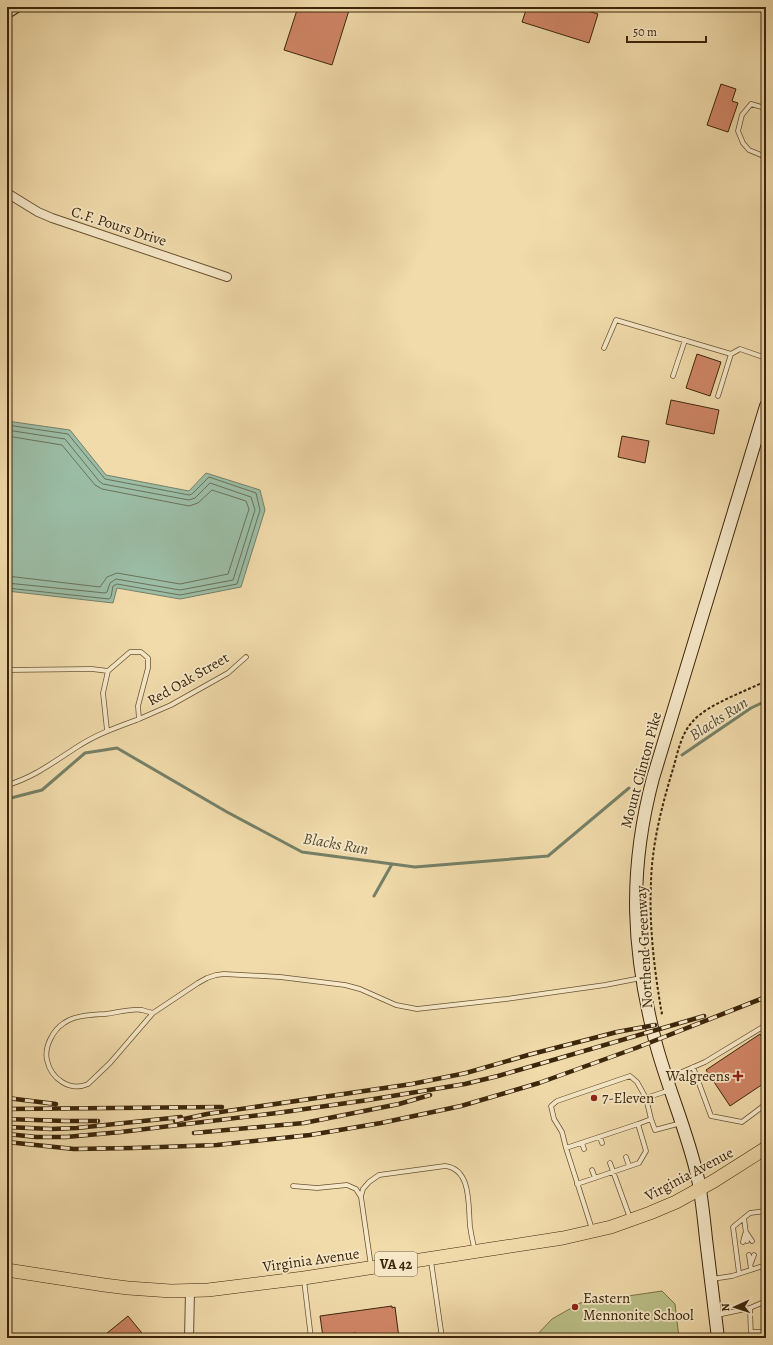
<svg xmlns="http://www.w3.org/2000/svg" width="773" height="1345" viewBox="0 0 773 1345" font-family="Alegreya,serif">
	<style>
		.green { fill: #bbc088; stroke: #7c734a }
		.water { fill: #9bbca5; stroke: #758067 }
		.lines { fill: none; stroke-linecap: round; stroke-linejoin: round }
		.shore { stroke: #6c7158; stroke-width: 1 }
		.stream { stroke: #758067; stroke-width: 3 }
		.building { fill: #d08667; stroke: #3c260b }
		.lane-casing { stroke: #695333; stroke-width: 5.5 }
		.street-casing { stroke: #695333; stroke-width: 10 }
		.secondary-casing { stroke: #3c260b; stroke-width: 14 }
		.primary-casing { stroke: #3c260b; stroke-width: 14 }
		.path { stroke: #3c260b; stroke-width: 2; stroke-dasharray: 3 2; stroke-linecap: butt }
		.lane { stroke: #f6e8c8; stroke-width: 4 }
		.street { stroke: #f6e8c8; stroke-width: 8 }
		.secondary { stroke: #f6e8c8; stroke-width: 12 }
		.primary { stroke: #f1dbab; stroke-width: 13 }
		.rail-casing { stroke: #3c260b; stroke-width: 4.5 }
		.rail { stroke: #f6e8c8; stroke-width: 3; stroke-dasharray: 9; stroke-linecap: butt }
		.poi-dot { fill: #8f2418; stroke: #f6e8c8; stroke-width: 1.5 }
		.labels { text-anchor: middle; stroke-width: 3.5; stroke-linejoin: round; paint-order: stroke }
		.shield { fill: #f6e8c8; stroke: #746044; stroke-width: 1 }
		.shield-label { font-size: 14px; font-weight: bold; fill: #3c260b }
		.street-label { font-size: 15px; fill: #3c260b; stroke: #f6e8c8 }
		.poi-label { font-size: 15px; fill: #3c260b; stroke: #f6e8c8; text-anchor: start }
		.water-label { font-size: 16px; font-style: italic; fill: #544c32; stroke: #f6e8c8 }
	</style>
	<rect width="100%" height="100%" fill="#f1dbab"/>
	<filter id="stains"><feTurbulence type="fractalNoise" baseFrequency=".005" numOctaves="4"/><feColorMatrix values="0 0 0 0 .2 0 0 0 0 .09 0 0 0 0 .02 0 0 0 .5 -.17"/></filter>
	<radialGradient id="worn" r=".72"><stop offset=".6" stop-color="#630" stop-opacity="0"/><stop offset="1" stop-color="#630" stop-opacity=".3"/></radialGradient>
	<path class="green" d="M662,1291L675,1304L679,1338H534L552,1319L580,1303Z"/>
	<path class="water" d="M7,421L70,430L106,475L189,491L206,473L260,490L265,510L241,587L180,599L117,588L113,603L7,591Z"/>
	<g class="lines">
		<path class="shore" d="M7,425L68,434L105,479L189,495L192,494L209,477L256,493L260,510L237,584L180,595L117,584L113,586L111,597L109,599L7,588
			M7,430L65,439L99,481L103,484L189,500L195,498L210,483L251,497L255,510L233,580L180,590L116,579L110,583L107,592L105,593L7,583
			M7,436L62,445L95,485L102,489L189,506L198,503L212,490L246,501L249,509L228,574L180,584L117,573L107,577L100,587L7,576"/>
		<path class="stream" d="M682,755L751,708L766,701
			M7,799L42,790L85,753L117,748L227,812L302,852L415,867L548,856L629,788
			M374,896L392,864"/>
	</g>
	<path class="building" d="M298,7H350L332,65L284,50Z
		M527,7H574L598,14L589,43L522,22Z
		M721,84L736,89L732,101L738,103L728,132L707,125Z
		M697,354L721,362L710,396L686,388Z
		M671,400L719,410L714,434L666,424Z
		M622,436L649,441L645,463L618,457Z
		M760,1034L766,1043V1082L730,1106L706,1070Z
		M392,1306V1308L395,1307L399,1338H357L356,1333L323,1337L320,1316Z
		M128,1316L146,1338H101Z"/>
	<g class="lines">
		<defs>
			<path id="lane" d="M766,111L765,108L751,104L742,115L738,131L743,143L749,150L766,157
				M604,348L616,320L731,354
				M673,376L685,340
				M718,396L731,354L740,349L766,358
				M7,670L92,669L108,671L103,693L107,730
				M139,719L171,705L228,673L246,657
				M7,785C33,778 55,761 77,747C97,734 117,727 139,719L138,706L148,668V658L141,652H130L108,671
				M153,1013C149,1012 145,1011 142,1010C132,1008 115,1013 105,1014C92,1015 75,1015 64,1023C53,1030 44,1047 47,1060C51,1079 70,1092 88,1084L110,1063L153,1013L198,983L207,978L216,975L224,974L280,977L345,985L360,989L396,1005L417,1009L506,999L605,985L641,978
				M693,1067L711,1116L742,1122L766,1104
				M668,1078L705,1062L766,1025
				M651,1119L655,1130L681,1123
				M638,1124L651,1119L646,1098L670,1090
				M600,1137L602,1143
				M582,1143L584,1149
				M566,1148L562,1132L554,1119L551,1106L557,1101L630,1076L637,1082L646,1098
				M626,1157L629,1166
				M610,1163L630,1218
				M592,1170L595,1178
				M577,1184L639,1163L646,1151L638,1124L566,1148L592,1229
				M293,1186L317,1188L347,1185L356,1189L361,1197L371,1266
				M361,1196L363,1189L369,1182L379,1175L445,1166C472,1169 468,1206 470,1226C471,1234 473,1243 475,1251
				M744,1218L747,1241
				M746,1232L752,1241
				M743,1242L745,1234
				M749,1255L751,1269
				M431,1261L442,1338
				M751,1263L754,1255
				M739,1273L733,1227L750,1213L766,1211
				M712,1279L732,1276L766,1265
				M304,1280L311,1338
				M750,1308L751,1338
				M717,1315L750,1308L766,1301
				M751,1332H766"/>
			<path id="street" d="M7,193L38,212L52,218L227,277
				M189,1338L190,1291"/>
			<path id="secondary" d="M7,12L15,7
				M718,1338C714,1305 710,1272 706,1239C704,1219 702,1199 698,1179C688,1133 668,1089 656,1044C632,951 628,872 653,778L766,406"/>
			<path id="primary" d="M7,1270L104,1285L128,1288L171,1291L208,1290L304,1278L563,1238L611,1227L650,1213L676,1202L714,1181L766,1148"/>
		</defs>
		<use href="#lane" class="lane-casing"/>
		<use href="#street" class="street-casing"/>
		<use href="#secondary" class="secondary-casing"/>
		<use href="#primary" class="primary-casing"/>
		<path class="path" d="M661,1014L662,1013L661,1009C654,967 649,925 651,882C652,844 662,805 673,769C678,752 681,733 694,720C709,704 746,691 766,681"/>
		<use href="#lane" class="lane"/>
		<use href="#street" class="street"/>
		<use href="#secondary" class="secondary"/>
		<use href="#primary" class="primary"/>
		<defs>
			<path id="rail" d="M7,1098L56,1104
				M7,1109L222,1107
				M7,1119L65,1121H98
				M175,1121L207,1114L412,1084L466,1073L528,1055L617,1032L655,1025
				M7,1127L51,1129L77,1128L181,1117
				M194,1133L304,1123L399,1104L430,1095
				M7,1134L36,1137H66L121,1132L277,1113L368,1100L465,1084L498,1076L704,1016
				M7,1142L74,1149L133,1148L217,1145L310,1135L381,1123L461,1106L539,1083L636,1048L766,997"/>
		</defs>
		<use href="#rail" class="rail-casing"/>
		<use href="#rail" class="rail"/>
	</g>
	<g class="poi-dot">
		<path d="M736 1070h4v4h4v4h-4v4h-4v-4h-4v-4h4z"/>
		<circle cx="594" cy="1098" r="4"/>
		<circle cx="575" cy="1307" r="4"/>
	</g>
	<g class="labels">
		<rect class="shield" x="375" y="1252" width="42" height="24" rx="3"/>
		<g class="shield-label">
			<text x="396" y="1269">VA 42</text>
		</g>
		<g class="street-label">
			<text transform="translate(119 226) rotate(18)" y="5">C.F. Pours Drive</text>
			<text transform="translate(188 679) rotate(-30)" y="5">Red Oak Street</text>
			<text transform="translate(641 770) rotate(-75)" y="5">Mount Clinton Pike</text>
			<text transform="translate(644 947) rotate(-93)" y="5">Northend Greenway</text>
			<text transform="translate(689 1174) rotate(-28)" y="5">Virginia Avenue</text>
			<text transform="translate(311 1260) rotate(-8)" y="5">Virginia Avenue</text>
		</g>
		<g class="poi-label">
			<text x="730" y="1081" text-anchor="end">Walgreens</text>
			<text x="602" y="1103">7-Eleven</text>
			<text x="583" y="1303">Eastern<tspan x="583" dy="17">Mennonite School</tspan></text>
		</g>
		<g class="water-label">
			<text transform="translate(718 718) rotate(-33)" y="6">Blacks Run</text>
			<text transform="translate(336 843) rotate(10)" y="6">Blacks Run</text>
		</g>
	</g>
	<rect width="773" height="1345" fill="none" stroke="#f1dbab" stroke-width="24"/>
	<rect x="8" y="8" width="757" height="1329" fill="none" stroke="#3c260b" stroke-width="2"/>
	<rect x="12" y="12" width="749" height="1321" fill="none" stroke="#3c260b"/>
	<g transform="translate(735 1307) rotate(267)" stroke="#f6e8c8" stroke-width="3" paint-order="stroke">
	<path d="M0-3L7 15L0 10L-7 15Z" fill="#3c260b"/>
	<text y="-6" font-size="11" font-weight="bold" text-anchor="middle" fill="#3c260b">N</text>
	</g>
	<path d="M627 36v6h79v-6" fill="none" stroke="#3c260b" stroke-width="2"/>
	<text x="633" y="36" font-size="12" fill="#3c260b" stroke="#f6e8c8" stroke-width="3" paint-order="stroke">50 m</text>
	<rect width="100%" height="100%" filter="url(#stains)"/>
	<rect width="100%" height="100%" fill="url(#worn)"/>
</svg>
